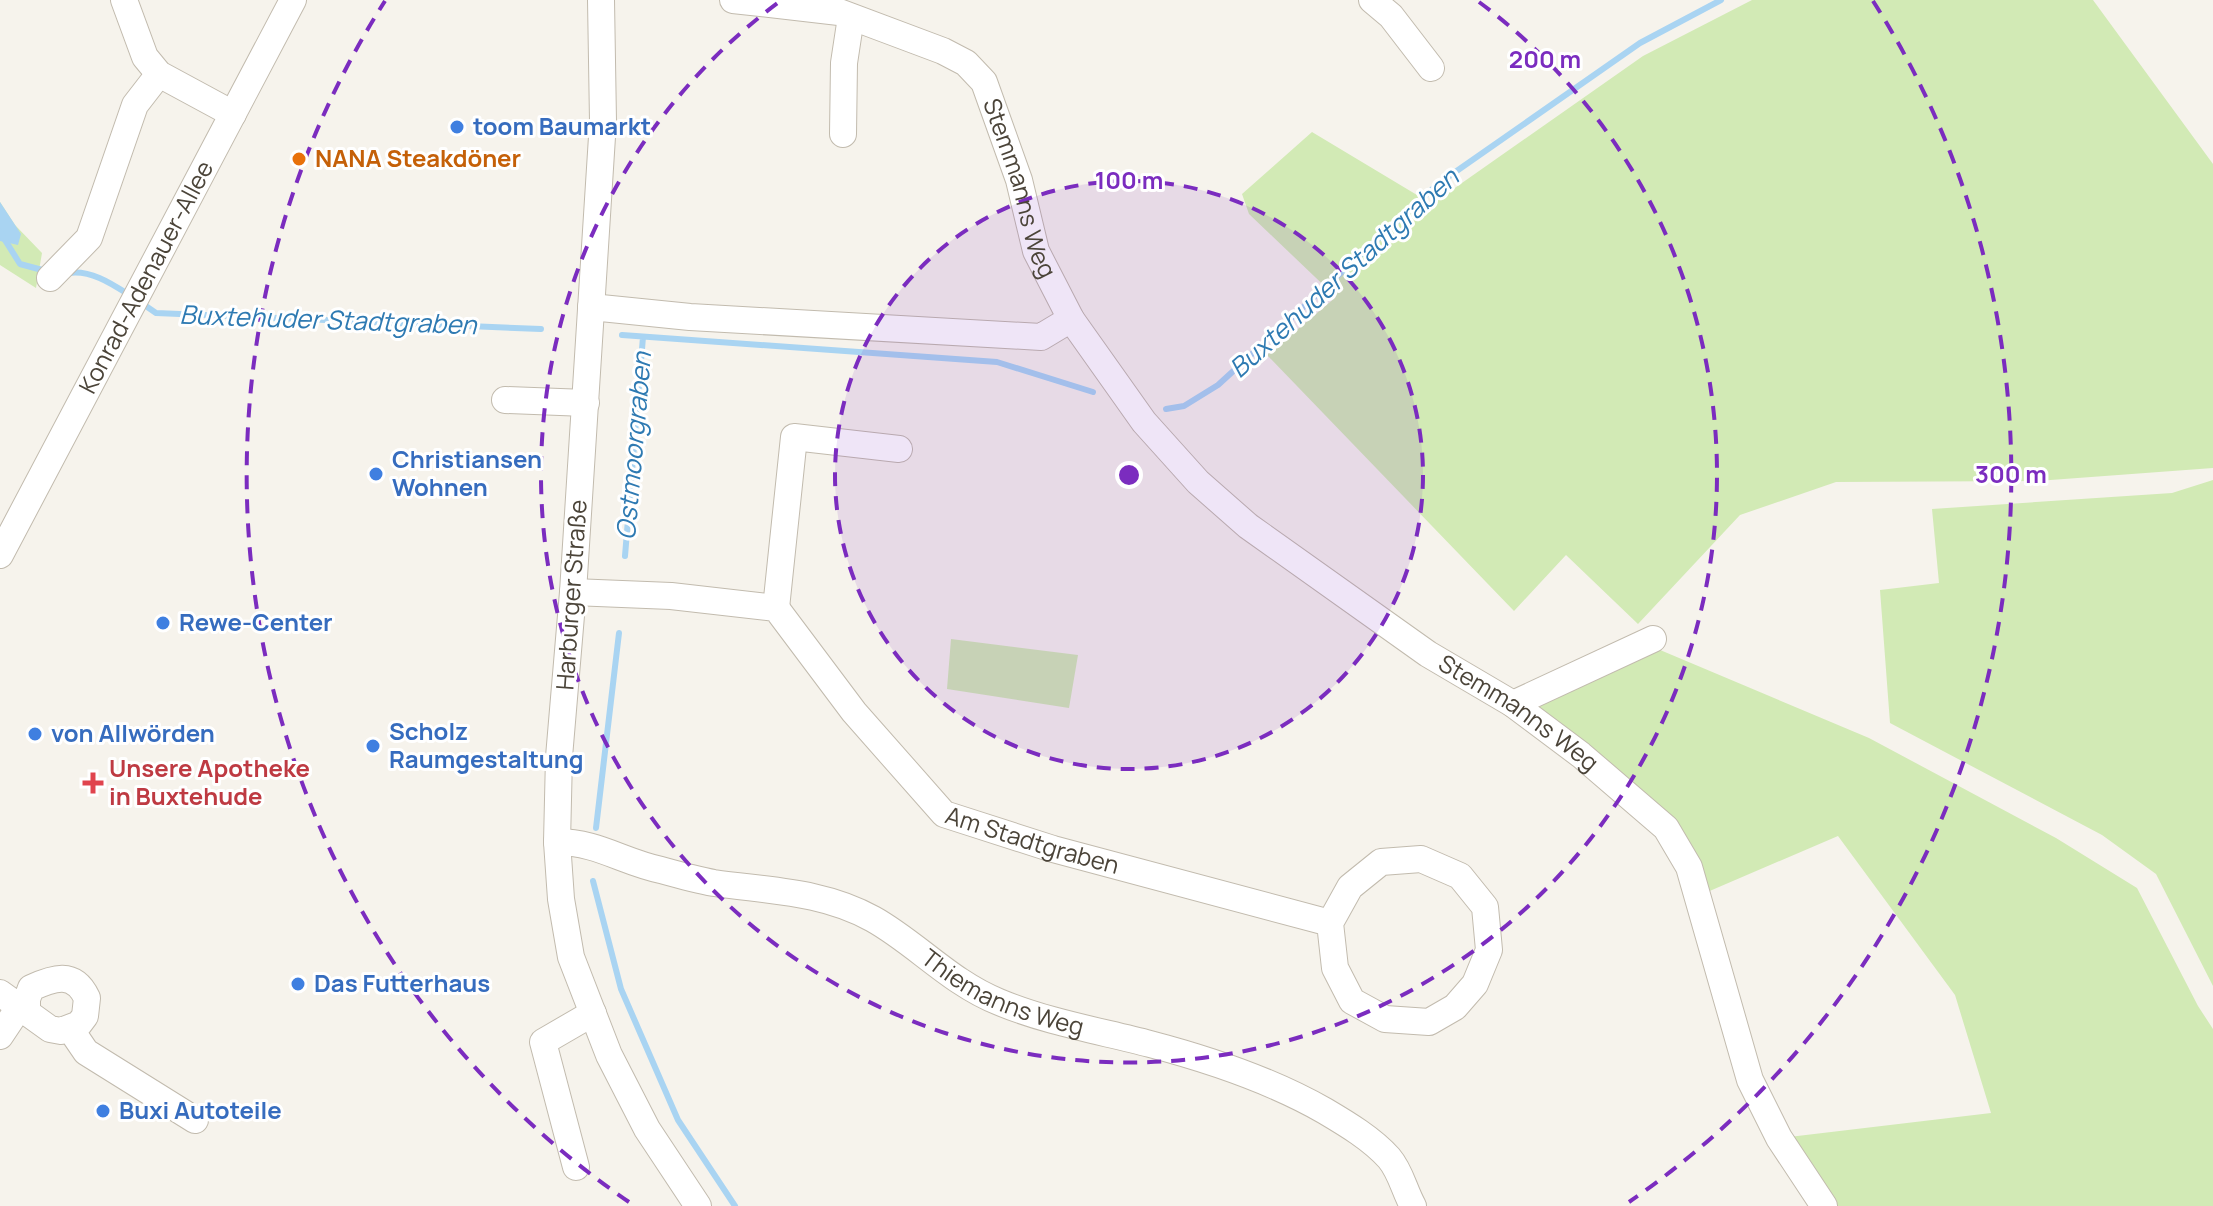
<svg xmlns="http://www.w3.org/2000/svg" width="2213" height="1206" viewBox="0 0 2213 1206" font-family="Manrope,sans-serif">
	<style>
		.green { fill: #d2eab5 }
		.water { fill: #a9d4f2 }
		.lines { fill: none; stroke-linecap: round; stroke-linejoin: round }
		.stream { stroke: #a9d4f2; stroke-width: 6 }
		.minor-casing { stroke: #c2bbae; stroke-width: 28 }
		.minor { stroke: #fff; stroke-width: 26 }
		.ring { fill: none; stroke: #7b2cbf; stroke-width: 4; stroke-dasharray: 14 10 }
		.shop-dot { fill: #3f7fe0; stroke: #fff; stroke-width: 3 }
		.food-dot { fill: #e8710a; stroke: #fff; stroke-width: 3 }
		.health-dot { fill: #e0444e; stroke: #fff; stroke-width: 3 }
		.labels { text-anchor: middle; stroke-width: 6; stroke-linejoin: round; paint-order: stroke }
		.shop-label { font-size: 24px; font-weight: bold; fill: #366cbe; stroke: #fff; text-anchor: start }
		.food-label { font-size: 24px; font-weight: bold; fill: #c56008; stroke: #fff; text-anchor: start }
		.street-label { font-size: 24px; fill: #4b4439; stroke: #fff }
		.health-label { font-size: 24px; font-weight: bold; fill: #be3a42; stroke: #fff; text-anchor: start }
		.water-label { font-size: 26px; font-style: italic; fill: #2e7ab2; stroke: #fff }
		.centre { fill: #7b2cbf; stroke: #fff; stroke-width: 4 }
		.ring-label { font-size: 24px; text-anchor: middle; font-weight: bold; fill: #7b2cbf; stroke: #fff; stroke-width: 6; stroke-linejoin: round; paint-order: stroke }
	</style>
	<rect width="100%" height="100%" fill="#f6f3ec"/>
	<path class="green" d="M1752,0H2093L2213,164V468L2037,481L1836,482L1740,515L1638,624L1566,555L1514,611L1267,355L1336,297L1249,214L1242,194L1312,132L1432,204L1643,56Z
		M0,202L15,225L42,253L36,288L0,265Z
		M2213,480V986L2156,874L2102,835L1890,723L1880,590L1939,583L1932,509L2172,493Z
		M951,639L1078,655L1069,708L947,689Z
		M1653,647L1869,738L2056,838L2137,888L2198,1006L2213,1029V1206H1833L1789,1137L1991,1113L1955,995L1838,836L1705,893L1696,864L1521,705Z"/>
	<path class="water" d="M0,202L21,234L18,245L0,241Z"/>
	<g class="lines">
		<path class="stream" d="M0,232L20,264L46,271
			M69,273C92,270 112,284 131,296
			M140,302L156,313L541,329
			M622,335L997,362L1093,392
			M1166,409L1184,406L1218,385L1438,184L1640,43L1721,0
			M625,556L643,337
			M596,828L619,633
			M593,881L621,989L678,1120L735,1206"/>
		<defs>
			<g id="minor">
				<path d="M124,0L145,57L159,74L233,114"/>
				<path d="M601,0L603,121L573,592L559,757L557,842L561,899L571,957L609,1055L647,1129L698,1206"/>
				<path id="s1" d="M733,0L839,12L943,51L966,63L984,82L1019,180L1036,251L1071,319L1144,422L1198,482L1248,526L1428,654L1513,704L1581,755L1666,828L1689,867L1750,1080L1779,1138L1824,1206"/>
				<path d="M1372,0L1391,16L1431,68"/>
				<path d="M843,134L844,63L851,17"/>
				<path d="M50,278L89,238L135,105L159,74"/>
				<path d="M591,307L690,317L1041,337L1071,319"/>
				<path d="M505,400L586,403"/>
				<path id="s2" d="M0,555L293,0"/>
				<path id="s3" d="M573,592L671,596L776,608L854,712L944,814L1053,849L1330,923L1335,968L1352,1001L1385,1019L1429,1022L1455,1007L1475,984L1489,950L1485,907L1460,876L1421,859L1381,862L1350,887L1330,923"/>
				<path d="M776,608L794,437L899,449"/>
				<path d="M1513,704L1653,639"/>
				<path id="s4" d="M557,842C597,842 623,862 661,870C679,875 697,880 714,883C769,891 823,891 873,919C916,943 951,983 999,1002C1047,1022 1100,1031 1150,1044C1211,1060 1271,1080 1325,1111C1347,1124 1372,1139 1389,1158C1401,1172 1404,1190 1413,1206"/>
				<path d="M0,993L50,1029L61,1031L79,1024L85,1016L87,998C74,970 53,978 31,988L27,999V1011"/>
				<path d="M71,1030L86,1052L195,1120"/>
				<path d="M0,1036L20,1006"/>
				<path d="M576,1167L543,1042L593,1013"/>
			</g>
		</defs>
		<use href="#minor" class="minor-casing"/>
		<use href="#minor" class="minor"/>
	</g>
	<circle cx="1129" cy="475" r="294" fill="#7b2cbf" fill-opacity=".12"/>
	<g class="ring">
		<circle cx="1129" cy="475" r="294"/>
		<path d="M1479 2A588 588 0 1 1 779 2"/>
		<path d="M629 1202A882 882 0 0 1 385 1M1873 1A882 882 0 0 1 1629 1202"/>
	</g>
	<g class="shop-dot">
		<circle cx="457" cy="127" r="8"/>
		<circle cx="376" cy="474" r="8"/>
		<circle cx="163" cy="623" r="8"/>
		<circle cx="35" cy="734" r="8"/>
		<circle cx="373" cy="746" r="8"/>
		<circle cx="298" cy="984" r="8"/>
		<circle cx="103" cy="1111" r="8"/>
	</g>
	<circle class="food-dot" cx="299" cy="159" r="8"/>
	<path class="health-dot" d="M89 771h8v8h8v8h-8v8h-8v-8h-8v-8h8z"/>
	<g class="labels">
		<g class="shop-label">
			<text x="473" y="135">toom Baumarkt</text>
			<text x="392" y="468">Christiansen<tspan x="392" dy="28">Wohnen</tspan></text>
			<text x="179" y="631">Rewe-Center</text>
			<text x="389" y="740">Scholz<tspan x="389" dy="28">Raumgestaltung</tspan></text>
			<text x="51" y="742">von Allwörden</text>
			<text x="314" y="992">Das Futterhaus</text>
			<text x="119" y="1119">Buxi Autoteile</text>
		</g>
		<g class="food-label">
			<text x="315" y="167">NANA Steakdöner</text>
		</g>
		<g class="street-label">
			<text dy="8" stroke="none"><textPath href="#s1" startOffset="382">Stemmanns Weg</textPath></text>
			<text dy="8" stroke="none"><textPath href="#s2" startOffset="314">Konrad-Adenauer-Allee</textPath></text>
			<text transform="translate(572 595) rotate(-86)" y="8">Harburger Straße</text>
			<text dy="8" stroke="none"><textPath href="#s1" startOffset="1126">Stemmanns Weg</textPath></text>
			<text dy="8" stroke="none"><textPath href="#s3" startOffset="562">Am Stadtgraben</textPath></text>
			<text dy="8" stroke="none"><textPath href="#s4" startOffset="478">Thiemanns Weg</textPath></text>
		</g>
		<g class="health-label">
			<text x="109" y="777">Unsere Apotheke<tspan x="109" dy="28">in Buxtehude</tspan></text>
		</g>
		<g class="water-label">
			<text transform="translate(1344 273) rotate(-42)" y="9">Buxtehuder Stadtgraben</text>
			<text transform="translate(328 320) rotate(2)" y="9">Buxtehuder Stadtgraben</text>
			<text transform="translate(634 446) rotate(-85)" y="9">Ostmoorgraben</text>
		</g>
	</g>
	<circle cx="1129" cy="475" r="12" class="centre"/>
	<g class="ring-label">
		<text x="1545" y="68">200 m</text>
		<text x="1129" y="189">100 m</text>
		<text x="2011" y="483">300 m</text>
	</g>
</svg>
